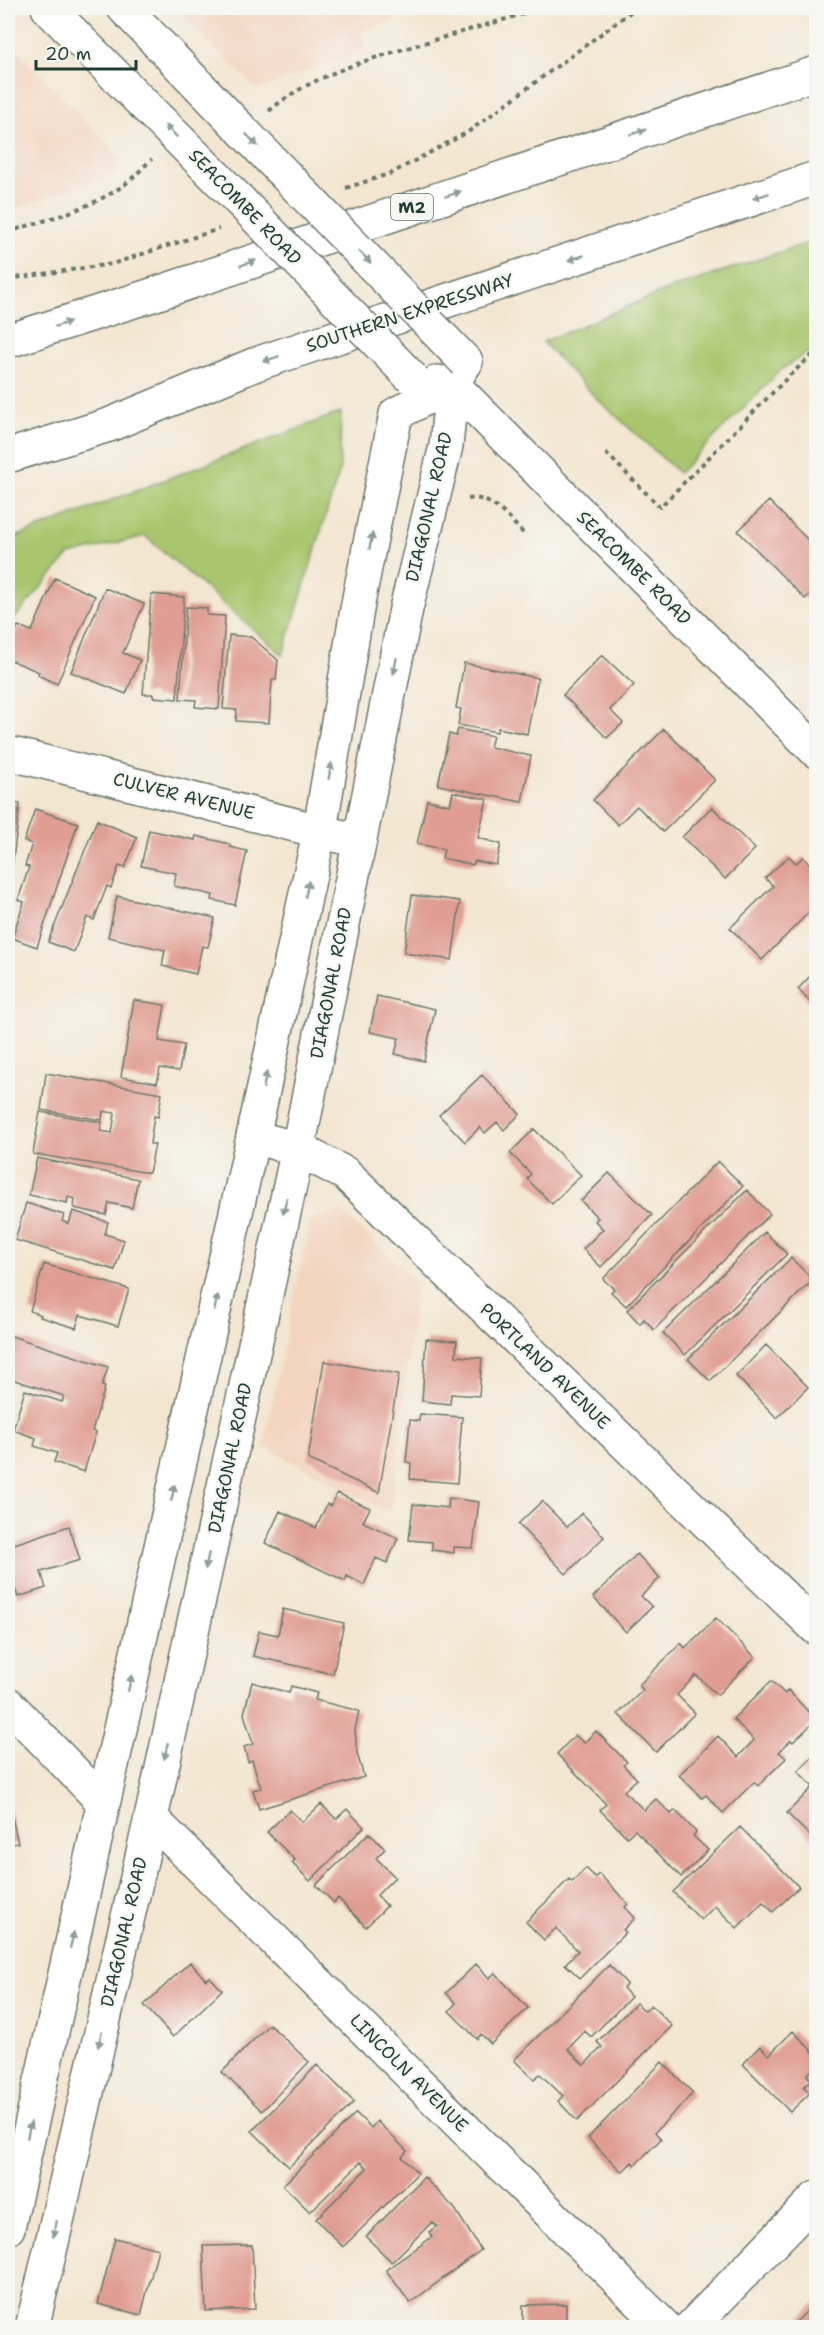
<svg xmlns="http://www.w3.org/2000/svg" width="824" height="2335" viewBox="0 0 824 2335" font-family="'Shantell Sans',sans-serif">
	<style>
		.built { fill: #f3d4bf }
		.green { fill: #a8c66d; stroke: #648250; stroke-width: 1.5 }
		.building { fill: #e09e93 }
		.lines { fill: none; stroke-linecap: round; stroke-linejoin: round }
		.street-casing { stroke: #69786b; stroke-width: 36 }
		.secondary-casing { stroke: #69786b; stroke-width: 36 }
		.highway-casing { stroke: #69786b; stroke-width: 36 }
		.path { stroke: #69786b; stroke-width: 4; stroke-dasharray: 4.5 4.5; stroke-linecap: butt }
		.street { stroke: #fff; stroke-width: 33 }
		.secondary { stroke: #fff; stroke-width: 33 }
		.highway { stroke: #fff; stroke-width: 33 }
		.secondary-bridge-casing { stroke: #69786b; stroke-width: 36; stroke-linecap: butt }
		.secondary-bridge { stroke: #fff; stroke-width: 33 }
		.oneway { fill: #8f9e9a }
		.labels { text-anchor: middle; stroke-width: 4.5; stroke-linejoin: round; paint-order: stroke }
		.shield { fill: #f6f6f2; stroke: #60746d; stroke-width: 1.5 }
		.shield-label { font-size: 16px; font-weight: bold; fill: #1f3d34 }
		.street-label { font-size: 18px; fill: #1f3d34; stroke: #f6f6f2 }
	</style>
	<rect width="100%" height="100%" fill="#f6f6f2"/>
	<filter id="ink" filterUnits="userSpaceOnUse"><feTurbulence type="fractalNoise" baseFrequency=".0167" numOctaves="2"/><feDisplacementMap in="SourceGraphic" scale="12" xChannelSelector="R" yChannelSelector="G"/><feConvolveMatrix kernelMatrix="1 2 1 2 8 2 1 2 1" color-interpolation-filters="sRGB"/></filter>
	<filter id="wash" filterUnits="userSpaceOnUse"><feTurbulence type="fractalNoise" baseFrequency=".008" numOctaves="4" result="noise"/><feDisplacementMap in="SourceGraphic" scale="24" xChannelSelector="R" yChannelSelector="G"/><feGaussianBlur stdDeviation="1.35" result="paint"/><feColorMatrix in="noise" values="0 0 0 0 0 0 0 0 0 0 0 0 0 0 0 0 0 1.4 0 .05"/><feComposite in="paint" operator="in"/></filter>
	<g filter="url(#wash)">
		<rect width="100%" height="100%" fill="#f2e6d0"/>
		<path class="built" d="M175,8H420L361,33L365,50L257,90Z
			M8,40L120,157L117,173L8,211Z
			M341,1211L417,1282L390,1513L263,1446L310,1220Z"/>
		<path class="green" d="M816,240V347L782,369L679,473L594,396L543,342L667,290Z
			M341,412L340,469L283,655L145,536L69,555L8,626V540Z"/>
		<g id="blocks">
			<path class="building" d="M769,501L816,548V588L805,599L738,531Z
				M55,578L95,596L57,684L38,675L39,672L8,659V650L18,626L32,631Z
				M105,588L144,604L123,653L140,660L126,694L71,672Z
				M151,594L184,597L177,699L153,697V694H143Z
				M186,607L207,608V615L225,616L219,709L195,707L196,700L180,699Z
				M229,635L251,637L278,660L276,680H272L269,723L236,721L237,710L223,709Z
				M602,655L634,685L610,710L623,723L607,738L563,695Z
				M464,663L538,678L527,734L498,728L497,732L458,725L461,709L456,708Z
				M458,729L493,736L490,747L531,756L522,802L438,785L449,734L456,736Z
				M664,729L715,780L663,832L637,806L618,825L593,800Z
				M453,792L487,799L478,838L501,844L496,865L475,861L473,865L442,858L444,849L417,844L427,800L450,805Z
				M8,802L20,804L9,891H8Z
				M712,807L755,849L725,879L682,837Z
				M35,809L78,823L37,947L12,938L24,902L18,900L29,867L25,866L32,844L24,841Z
				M97,820L137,837L125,868L119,866L111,888L107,886L94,920L87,917L74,952L48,942Z
				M149,830L195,840L196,836L230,844V847L247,851L235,905L212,900L213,895L174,886L176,873L141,866Z
				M789,856L796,863L803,857L816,871V905L762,960L730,928L773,886L765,878Z
				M412,895L460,901L452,960L404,953Z
				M117,896L215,918L208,947L202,946L196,974L162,966L165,950L108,937Z
				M816,970V1008L798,989Z
				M377,996L435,1009L424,1061L395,1054L399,1038L370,1032Z
				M134,1000L165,1005L159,1041L184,1045L179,1071L160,1068L157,1083L121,1077Z
				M46,1073L162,1093L158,1117L154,1116L150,1144H155L149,1173L33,1154L40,1112L102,1122L100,1131L112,1133L115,1113L103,1111L102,1120L41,1110Z
				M482,1075L520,1114L504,1130L497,1122L485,1133L480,1127L465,1142L439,1115Z
				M534,1129L581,1175L552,1204L527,1179L531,1174L510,1153Z
				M37,1158L138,1179L132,1208L109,1203L106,1215L74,1208L75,1199L68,1197L67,1203L29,1195Z
				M718,1161L743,1186L626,1306L611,1292L614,1289L603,1279Z
				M609,1173L652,1215L601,1267L583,1249L603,1229L595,1221L598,1218L581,1201Z
				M747,1190L770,1214L654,1330L644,1319L640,1324L627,1310Z
				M26,1203L64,1215L62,1221L69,1224L73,1211L108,1222L105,1234L124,1240L115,1270L15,1240Z
				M765,1232L787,1254L685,1355L663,1333Z
				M791,1258L813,1280L710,1381L688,1359Z
				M44,1264L129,1289L118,1326L80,1315L76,1328L40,1317L41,1315L30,1311Z
				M8,1335L108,1367L102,1386L105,1387L92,1431L96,1432L84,1472L54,1462L57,1453L34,1446L36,1438L13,1430L25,1390L62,1402L64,1396L8,1378Z
				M426,1339L457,1341L456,1356L482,1358L479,1396L451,1394L450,1404L422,1401Z
				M766,1345L808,1387L777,1418L736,1376Z
				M324,1361L399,1374L379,1493L308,1459Z
				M420,1414L462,1417L457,1483L410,1479L411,1463L406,1462L410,1420L419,1421Z
				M337,1493L370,1508L363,1522L398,1538L387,1563L376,1558L364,1585L347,1576L345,1581L265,1543L280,1511L316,1528L327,1504L331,1506Z
				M449,1498L479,1502L473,1548L454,1547V1553L432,1550V1542L409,1540L413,1504L448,1508Z
				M542,1501L567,1527L582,1513L604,1537L566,1574L518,1524Z
				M69,1526L80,1560L41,1572L46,1588L18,1597L11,1578L8,1579V1546Z
				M637,1554L660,1578L641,1596L652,1607L626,1632L593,1597Z
				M283,1609L344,1623L333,1674L253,1656L259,1631L278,1635Z
				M716,1618L755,1657L717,1695L696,1675L677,1695L695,1713L656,1752L618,1714L643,1690L639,1685L681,1643L685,1648Z
				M771,1681L785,1694L788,1690L816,1720L793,1742L791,1740L779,1752L786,1758L758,1786L754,1782L723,1813L706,1795L702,1798L679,1775L718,1736L738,1757L754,1740L733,1719Z
				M252,1682L289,1693L291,1686L317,1693L315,1700L359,1711L355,1730L357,1753L364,1777L259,1809L253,1790L261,1788L252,1760L248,1762L244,1747L253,1744L244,1714Z
				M596,1731L627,1762L623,1765L637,1779L624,1791L644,1810L656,1799L671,1814L675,1810L696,1832L693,1836L708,1850L681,1877L635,1830L627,1837L600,1810L606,1804L557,1754L575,1735L584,1743Z
				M816,1753V1842L787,1813L813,1787L798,1771Z
				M321,1804L336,1819L347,1809L364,1827L310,1881L292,1863L295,1860L267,1832L290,1810L302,1822Z
				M10,1809L18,1843L8,1845V1810Z
				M740,1827L799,1887L773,1912L763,1902L737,1928L715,1906L701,1920L673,1892Z
				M369,1833L385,1849L376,1858L395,1877L377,1895L387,1906L366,1927L338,1898L334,1903L316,1885Z
				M586,1868L595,1877L599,1874L615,1890L628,1904L625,1907L635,1918L623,1930L626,1932L580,1978L565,1964L578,1951L556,1928L544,1940L526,1922L569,1879L572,1882Z
				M190,1962L206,1980L210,1977L222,1990L173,2037L144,2005Z
				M476,1964L489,1978L495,1973L528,2008L491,2044L481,2034L477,2039L449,2011L456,2003L446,1993Z
				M609,1965L627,1984L623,1988L631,1997L591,2037L585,2031L568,2049L584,2065L602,2047L597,2042L636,2003L645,2011L651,2005L672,2026L577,2121L558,2101L563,2096L540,2074L534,2079L514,2060Z
				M269,2024L309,2062L262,2111L222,2072Z
				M793,2031L816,2055V2066L807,2075L811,2080L804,2087L810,2093L790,2112L743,2064L760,2046L769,2055Z
				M662,2062L693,2093L655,2132L661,2139L635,2165L632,2162L622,2172L588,2138Z
				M317,2065L354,2102L289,2167L252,2131Z
				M356,2113L371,2128L377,2121L407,2151L402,2157L418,2173L343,2247L316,2219L367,2168L361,2162L310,2212L283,2185Z
				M424,2177L455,2209L481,2250L410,2303L386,2270L432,2237L429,2232L437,2226L432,2222L392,2262L366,2237Z
				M115,2238L158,2249L141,2315L98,2304Z
				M252,2245L255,2309L206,2311L203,2246Z
				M816,2302V2328H790Z
				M566,2304V2328H523V2305Z"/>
		</g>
	</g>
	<g filter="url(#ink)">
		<use href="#blocks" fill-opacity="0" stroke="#69786b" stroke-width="1.5"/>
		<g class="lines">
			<defs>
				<path id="street" d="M8,753L359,841
					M253,1137L298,1149L346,1174L816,1628
					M8,1704L103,1802
					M151,1818L666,2328
					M690,2328L816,2198"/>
				<path id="secondary" d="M48,8L241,202
					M124,8L295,185
					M437,382L452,384L816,751
					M8,2228L253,1137L320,829L359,598L396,414L452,384
					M32,2328L151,1818L298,1149L406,609L446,446L452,384L466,362"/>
				<path id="highway" d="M8,341L149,296L816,73
					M8,456L109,425L256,364L816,178"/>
			</defs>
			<use href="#street" class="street-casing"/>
			<use href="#secondary" class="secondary-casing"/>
			<use href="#highway" class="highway-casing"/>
			<path class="path" d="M269,111C311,75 368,60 420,44C462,32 503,20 544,8
				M346,188L392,173L468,132L636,8
				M8,232C45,220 87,210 121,187C132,180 142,168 152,159
				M8,279L112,264L219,229
				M606,453L660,507L790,375L816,352
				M468,499C491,494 511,521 526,536"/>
			<use href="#street" class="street"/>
			<use href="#secondary" class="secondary"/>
			<use href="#highway" class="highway"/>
			<defs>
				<path id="secondary-bridge" d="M295,185L466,362
					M241,202L412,378"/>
			</defs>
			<use href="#secondary-bridge" class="secondary-bridge-casing"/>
			<use href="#secondary-bridge" class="secondary-bridge"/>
		</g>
		<defs><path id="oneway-solid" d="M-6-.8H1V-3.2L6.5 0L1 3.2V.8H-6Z" transform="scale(1.5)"/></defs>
		<g class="oneway">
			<use href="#oneway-solid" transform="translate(171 131) rotate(-135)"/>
			<use href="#oneway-solid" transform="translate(638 132) rotate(-18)"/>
			<use href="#oneway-solid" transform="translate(252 140) rotate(46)"/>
			<use href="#oneway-solid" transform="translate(453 194) rotate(-19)"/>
			<use href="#oneway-solid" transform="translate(761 196) rotate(162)"/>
			<use href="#oneway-solid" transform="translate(365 257) rotate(46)"/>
			<use href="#oneway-solid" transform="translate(576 258) rotate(162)"/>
			<use href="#oneway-solid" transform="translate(248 263) rotate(-19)"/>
			<use href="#oneway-solid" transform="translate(63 324) rotate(-18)"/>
			<use href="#oneway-solid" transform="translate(271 359) rotate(162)"/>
			<use href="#oneway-solid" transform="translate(371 541) rotate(-79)"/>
			<use href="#oneway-solid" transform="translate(395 666) rotate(101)"/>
			<use href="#oneway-solid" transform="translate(330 771) rotate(-80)"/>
			<use href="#oneway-solid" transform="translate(307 889) rotate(-78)"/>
			<use href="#oneway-solid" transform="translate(265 1080) rotate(-78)"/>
			<use href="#oneway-solid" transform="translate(285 1206) rotate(102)"/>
			<use href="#oneway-solid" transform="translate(216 1303) rotate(-77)"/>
			<use href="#oneway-solid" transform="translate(173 1493) rotate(-77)"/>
			<use href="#oneway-solid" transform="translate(207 1561) rotate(102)"/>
			<use href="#oneway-solid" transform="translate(130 1683) rotate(-77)"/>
			<use href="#oneway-solid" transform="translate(166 1751) rotate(102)"/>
			<use href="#oneway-solid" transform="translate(72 1940) rotate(-77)"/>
			<use href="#oneway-solid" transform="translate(100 2039) rotate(103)"/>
			<use href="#oneway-solid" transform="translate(29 2130) rotate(-77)"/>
			<use href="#oneway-solid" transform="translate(55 2229) rotate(103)"/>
		</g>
	</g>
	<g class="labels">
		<rect class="shield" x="391" y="194" width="42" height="26" rx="4.5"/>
		<g class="shield-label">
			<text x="412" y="213">M2</text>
		</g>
		<g class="street-label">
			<text transform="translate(245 207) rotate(46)" y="6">SEACOMBE ROAD</text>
			<text transform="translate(410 313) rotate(-18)" y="6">SOUTHERN EXPRESSWAY</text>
			<text transform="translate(429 507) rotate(-77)" y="6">DIAGONAL ROAD</text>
			<text transform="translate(634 568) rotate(45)" y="6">SEACOMBE ROAD</text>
			<text transform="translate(184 796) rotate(14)" y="6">CULVER AVENUE</text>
			<text transform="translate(331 983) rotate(-79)" y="6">DIAGONAL ROAD</text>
			<text transform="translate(545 1366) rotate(44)" y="6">PORTLAND AVENUE</text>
			<text transform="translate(230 1458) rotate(-78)" y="6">DIAGONAL ROAD</text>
			<text transform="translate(124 1932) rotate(-77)" y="6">DIAGONAL ROAD</text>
			<text transform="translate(409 2073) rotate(45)" y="6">LINCOLN AVENUE</text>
		</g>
	</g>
	<rect width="824" height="2335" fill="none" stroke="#f6f6f2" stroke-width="30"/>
	<path d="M36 60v9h100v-9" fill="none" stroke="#1f3d34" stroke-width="3"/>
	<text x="45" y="60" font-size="18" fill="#1f3d34" stroke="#f6f6f2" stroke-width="4.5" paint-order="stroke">20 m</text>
</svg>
